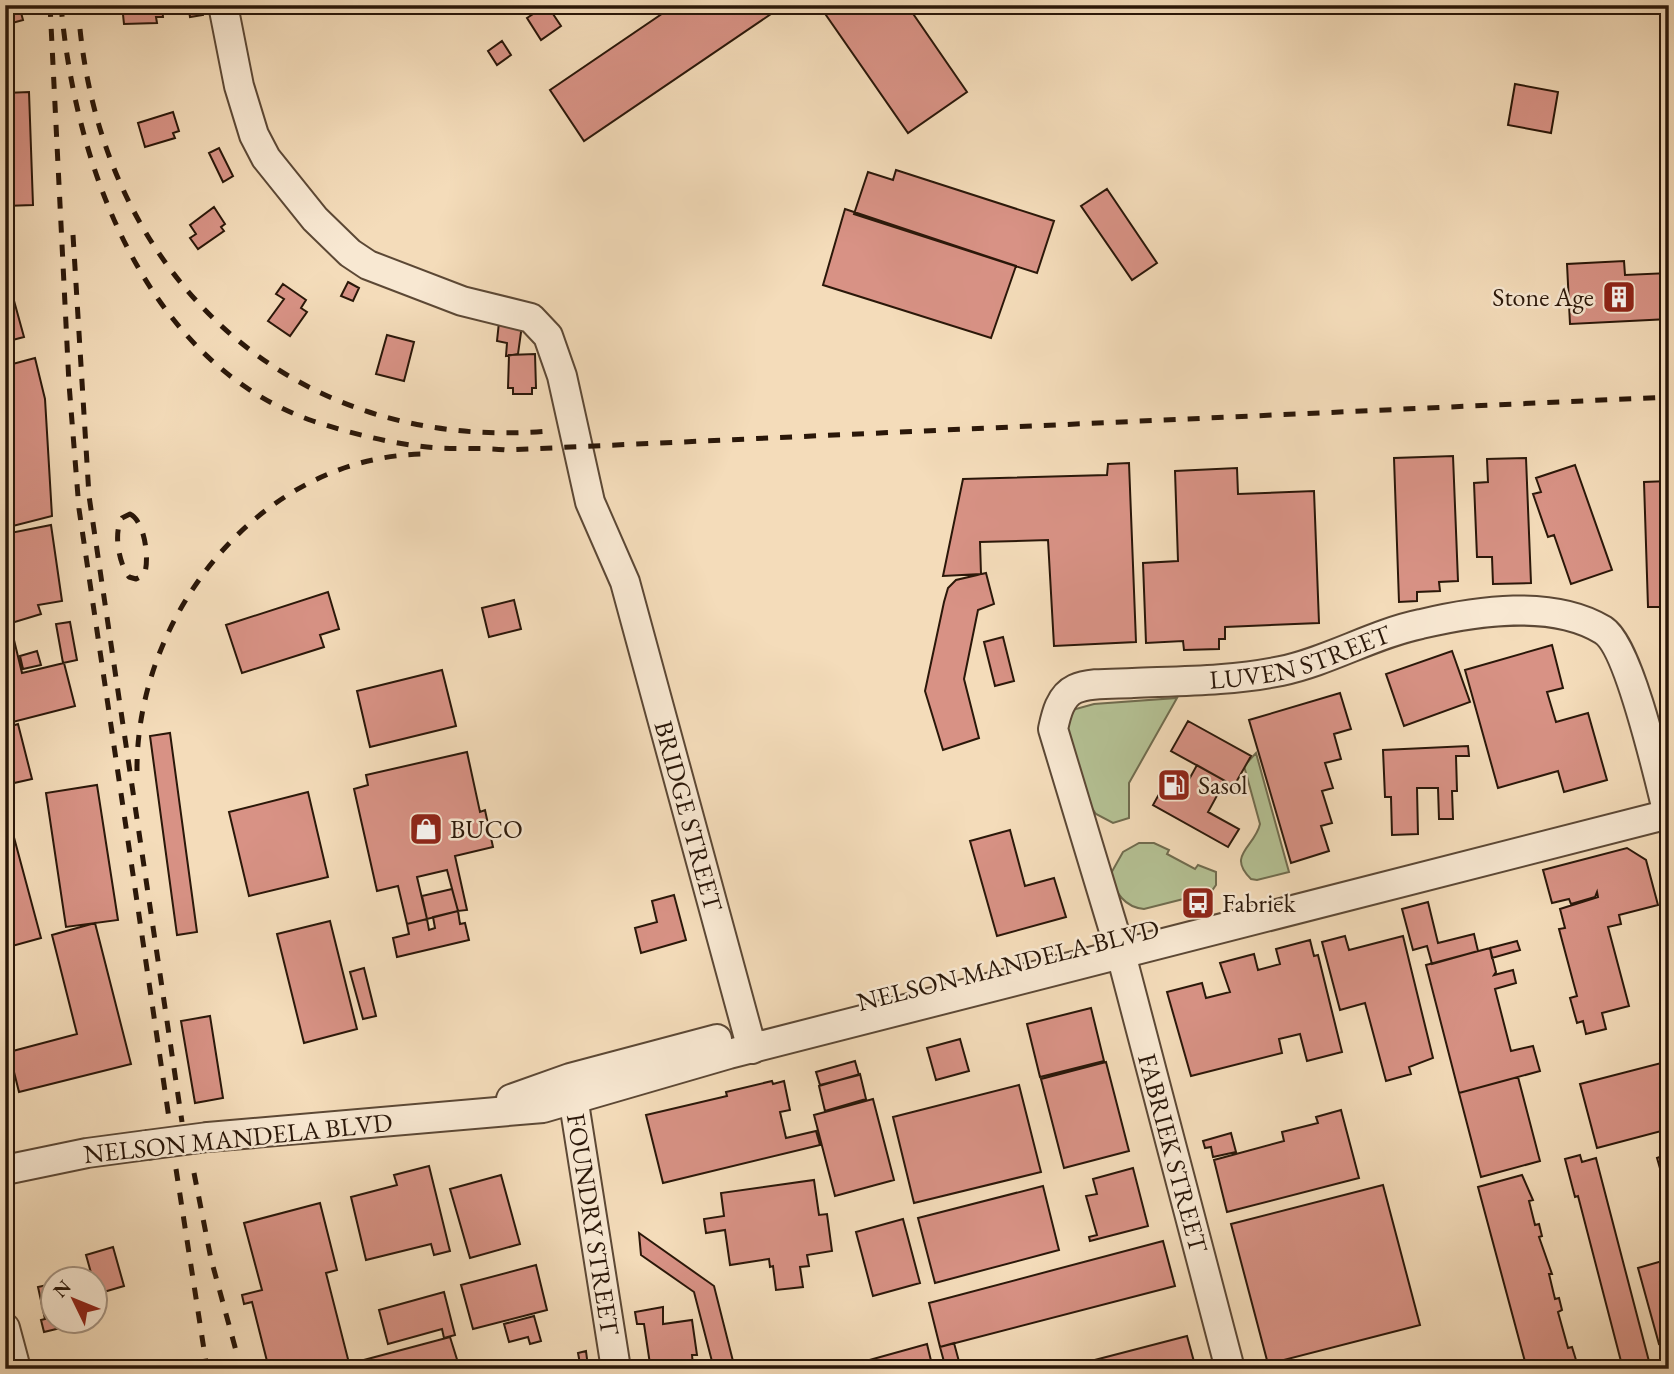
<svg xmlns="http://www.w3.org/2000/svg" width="1674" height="1374" viewBox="0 0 1674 1374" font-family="'EB Garamond',serif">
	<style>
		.green { fill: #b5c295; stroke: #706c4f; stroke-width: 2 }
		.building { fill: #d89285; stroke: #2a1709; stroke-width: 2 }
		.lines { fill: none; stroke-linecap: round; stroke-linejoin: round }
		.minor-casing { stroke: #5c4835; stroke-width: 32 }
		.minor { stroke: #f8e8d2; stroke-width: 28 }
		.rail { stroke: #2a1709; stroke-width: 5; stroke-dasharray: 12 12; stroke-linecap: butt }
		.minor-bridge-casing { stroke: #5c4835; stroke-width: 32; stroke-linecap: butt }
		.minor-bridge { stroke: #f8e8d2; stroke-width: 28 }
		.labels { text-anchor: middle; stroke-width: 5; stroke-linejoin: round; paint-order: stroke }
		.poi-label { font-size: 26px; fill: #2a1709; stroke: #f8e8d2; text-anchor: start }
		.street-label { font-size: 26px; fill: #2a1709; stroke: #f8e8d2 }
	</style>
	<rect width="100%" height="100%" fill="#f4dcba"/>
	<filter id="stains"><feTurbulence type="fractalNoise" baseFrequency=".00286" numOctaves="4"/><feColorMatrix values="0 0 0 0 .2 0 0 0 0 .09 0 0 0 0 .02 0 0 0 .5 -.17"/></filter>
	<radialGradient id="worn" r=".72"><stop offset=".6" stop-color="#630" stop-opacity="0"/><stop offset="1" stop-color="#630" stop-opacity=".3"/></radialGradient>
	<path class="green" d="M1177,698L1129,783V818L1113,823L1096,814L1089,804L1069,736L1067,724L1072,710L1094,704Z
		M1256,753L1289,872L1257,880L1251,879C1226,855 1255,847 1260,824L1244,766Z
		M1139,843H1154L1169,850L1167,854L1195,869L1198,865L1216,872V885L1211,892L1144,909C1124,907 1116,893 1110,875L1123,852Z"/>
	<path class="building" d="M5,5H19L23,20L5,25Z
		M122,5H162L163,17H156L157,23L124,24Z
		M188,5H202L203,15L190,17Z
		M547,5L561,26L541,40L527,18Z
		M675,5H765L771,14L584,141L550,90Z
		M819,5H907L967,92L908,133Z
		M502,41L511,55L497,65L488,51Z
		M1515,84L1558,92L1551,133L1508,125Z
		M29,92L33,205L5,206V93Z
		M173,112L179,131L173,133L175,138L145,147L138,123Z
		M219,148L233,176L223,182L209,153Z
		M896,170L1054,221L1037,273L854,214L868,172L893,180Z
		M1107,189L1157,263L1132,280L1081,206Z
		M214,207L225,224L221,227L224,231L198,249L190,238L196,234L190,225Z
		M845,209L1016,266L991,338L823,285Z
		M1624,261L1625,275L1669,273V319L1570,324L1567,264Z
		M5,268L24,337L5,342Z
		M348,282L359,288L353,301L341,296Z
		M283,284L306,300L301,308L307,312L290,336L268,321L284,299L276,294Z
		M499,322L522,325L518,354L506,356L507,343L497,341Z
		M387,335L414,342L404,381L376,374Z
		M535,354L536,388H532V394H513V388H508L509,355Z
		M35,358L45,399L52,516L5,528V366Z
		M1453,456L1458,581L1439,582L1440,591L1417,592V601L1399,602L1394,458Z
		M1526,458L1531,583L1493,584L1492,557H1477L1474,483L1488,482L1487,459Z
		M1129,463L1136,642L1054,646L1048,540L980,542L981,574L943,576L963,479L1107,475L1108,464Z
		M1575,465L1612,570L1571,584L1554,535L1548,537L1533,494L1541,492L1536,478Z
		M1237,468L1238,494L1314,491L1319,623L1225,627V639H1219V649L1184,650L1183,641L1146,643L1143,563L1178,561L1175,471Z
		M1669,481V607H1648L1644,482Z
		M51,525L62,601L38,605L41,614L5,625V534Z
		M986,573L994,604L978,610L964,679L979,738L943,750L925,691L944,602L948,588L956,580Z
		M328,592L339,629L320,635L324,647L242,673L226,625Z
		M514,600L521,629L489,637L482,608Z
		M70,622L77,660L63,663L56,624Z
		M1003,637L1014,681L995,686L984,642Z
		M14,640L22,673L64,663L75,706L5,724V643Z
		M1552,645L1563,688L1547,692L1556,722L1588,713L1607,780L1564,792L1558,771L1498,788L1465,670Z
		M37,651L41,665L23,669L20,656Z
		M1452,651L1470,702L1404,726L1386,674Z
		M442,670L456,726L370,747L357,691Z
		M1340,693L1351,729L1334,734L1341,759L1325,763L1333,788L1322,791L1332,823L1321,826L1329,851L1291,863L1249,720Z
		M1188,721L1251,756L1234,786L1171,751Z
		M18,724L32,779L14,783L12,776L5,778V728Z
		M170,733L197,932L177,935L150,736Z
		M1468,746L1469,756H1456L1457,791H1452L1453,819H1439L1438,788H1417L1418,834L1392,835L1391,797H1385L1383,750Z
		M467,752L480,812L485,810L493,847L455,856L467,910L458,911L447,870L417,877L427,919L407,924L398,886L377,891L354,789L368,785L366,775Z
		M1197,765L1225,781L1208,812L1239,829L1228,847L1153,805L1164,785L1181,794Z
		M97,785L118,920L66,927L46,793Z
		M308,792L328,877L249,896L229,812Z
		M12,830L41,938L5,948V832Z
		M1010,830L1025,886L1054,878L1066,917L997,936L970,841Z
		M1627,848L1646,860L1658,905L1619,915L1621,924L1608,927L1629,1006L1602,1013L1606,1029L1586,1034L1583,1021L1577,1023L1570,998L1577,996L1559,929L1565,928L1560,909L1598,897L1597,892L1595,897L1571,904L1569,899L1552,903L1543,870Z
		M452,889L458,911L427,919L422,896Z
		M674,895L686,940L641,953L635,928L657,922L652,901Z
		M1428,902L1438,943L1474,934L1478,951L1432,964L1427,946L1413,950L1402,909Z
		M458,911L460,924L465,923L469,940L397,957L393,938L409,934L407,924L427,919L429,930L435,928L433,917Z
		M330,921L357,1029L304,1043L277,934Z
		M95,923L131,1064L19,1092L9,1052L77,1034L52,935Z
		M1345,936L1349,950L1403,936L1433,1058L1409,1067L1411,1074L1386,1081L1365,1003L1340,1010L1322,942Z
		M1310,940L1314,956L1318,955L1342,1052L1307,1061L1300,1034L1279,1039L1282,1053L1191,1076L1167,992L1202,983L1206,998L1230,992L1220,963L1254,954L1258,970L1280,964L1276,949Z
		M1517,941L1520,950L1492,958L1490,948Z
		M1490,948L1496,972L1494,975L1513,970L1516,983L1495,989L1511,1051L1533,1046L1540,1071L1459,1093L1426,965Z
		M364,968L376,1016L363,1019L350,972Z
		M1091,1008L1104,1061L1040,1077L1027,1024Z
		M210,1016L223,1098L195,1103L181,1021Z
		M960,1039L969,1071L936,1080L927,1048Z
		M855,1061L859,1075L820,1085L816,1072Z
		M1669,1061V1129L1597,1148L1580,1084Z
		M1106,1062L1129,1151L1064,1168L1041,1079Z
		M860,1074L866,1099L825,1111L819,1086Z
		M1518,1077L1540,1161L1481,1177L1459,1093Z
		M772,1081L773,1084L784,1081L790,1110L780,1112L786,1138L816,1131L820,1145L663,1183L646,1115L727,1096L726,1092Z
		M1019,1085L1041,1172L914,1203L893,1117Z
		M873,1099L894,1180L835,1196L814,1115Z
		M1341,1110L1359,1178L1227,1212L1214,1160L1284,1141L1282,1132L1318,1123L1316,1117Z
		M1231,1133L1236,1152L1213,1157L1211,1147L1205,1148L1203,1141Z
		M1669,1154V1200L1657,1158Z
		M1580,1155L1582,1162L1596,1158L1597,1162L1651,1369H1623L1578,1196L1575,1197L1565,1159Z
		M429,1166L450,1251L434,1255L431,1244L366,1260L351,1197L397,1185L394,1175Z
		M1133,1168L1148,1226L1090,1241L1089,1237L1097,1235L1086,1196L1097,1194L1093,1179Z
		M501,1175L520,1244L470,1258L450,1189Z
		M1522,1175L1533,1200L1529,1201L1535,1225L1539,1224L1542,1236L1539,1237L1552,1274H1549L1555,1299L1559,1298L1562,1310L1558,1312L1568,1348L1572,1347L1576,1360L1572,1361L1574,1369H1527L1478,1187Z
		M814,1180L819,1215L827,1214L832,1251L807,1255L809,1266L800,1267L803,1287L776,1290L773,1266L770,1267L769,1259L730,1265L725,1230L706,1233L704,1219L724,1216L721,1193Z
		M1383,1185L1420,1325L1268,1364L1231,1224Z
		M1043,1186L1059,1250L935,1283L918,1218Z
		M320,1203L337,1270L326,1273L349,1363L326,1369H269L252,1302L244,1304L242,1295L262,1290L244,1223Z
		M903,1219L920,1283L873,1296L856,1232Z
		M639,1233L714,1286L735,1369H714L694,1292L641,1255Z
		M1163,1241L1175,1286L940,1347L929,1303Z
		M113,1247L124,1286L97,1294L86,1255Z
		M1669,1259V1342L1659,1344L1638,1268Z
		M536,1265L547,1310L473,1329L461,1285Z
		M52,1284V1322L81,1323L44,1332L41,1320L45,1319L38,1287Z
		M444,1292L455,1335L444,1338L442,1329L388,1344L379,1310Z
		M663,1307V1324L692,1320L697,1355H692L693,1365L703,1364V1369H668L667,1361L650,1364L644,1324H637L635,1312Z
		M534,1316L541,1341L530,1344L528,1337L509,1342L504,1324Z
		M1187,1336L1196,1369H1060Z
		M450,1337L460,1369H362L360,1361Z
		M954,1343L961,1369H946L940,1347Z
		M927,1344L933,1369H837Z
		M586,1351L588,1367L581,1369L578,1353Z"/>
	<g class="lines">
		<defs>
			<g id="minor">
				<path id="s1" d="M223,5L239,86L254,135L266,158L315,219L350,253L368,265L462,301L531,318L548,336L562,376L590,502L625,582L752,1049"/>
				<path id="s2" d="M571,1084L616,1369"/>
				<path d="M511,1099L570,1078L717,1039"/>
				<path d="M208,1137L543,1108L729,1054L1669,814"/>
				<path d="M5,1170L87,1153L147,1145"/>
				<path d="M5,1328L16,1369"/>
				<path id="s3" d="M1230,1369L1121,954L1053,729C1056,715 1060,696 1075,689C1090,682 1116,684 1133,683C1182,681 1232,681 1281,671C1329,661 1373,634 1421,624C1476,611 1552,599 1603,630C1630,647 1660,783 1669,818"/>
			</g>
		</defs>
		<use href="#minor" class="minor-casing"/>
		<use href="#minor" class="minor"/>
		<path class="rail" d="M50,5L69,384L79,509L170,1125
			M61,5C75,167 146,363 313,421C350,433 388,443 427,447C453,450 480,447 506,450L1669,397
			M80,29C106,279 293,453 548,431
			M73,235L89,496L182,1122
			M130,514C145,521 150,561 144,575L136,579L129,577C119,564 113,533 122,518Z
			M137,771C136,613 263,453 429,454
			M176,1169L207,1369
			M194,1173L211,1259L241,1369"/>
		<defs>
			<path id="minor-bridge" d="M147,1145L208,1137"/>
		</defs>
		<use href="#minor-bridge" class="minor-bridge-casing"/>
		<use href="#minor-bridge" class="minor-bridge"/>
	</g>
	<defs>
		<symbol id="building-square" viewBox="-11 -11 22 22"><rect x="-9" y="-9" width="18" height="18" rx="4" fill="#8f2418" stroke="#f8e8d2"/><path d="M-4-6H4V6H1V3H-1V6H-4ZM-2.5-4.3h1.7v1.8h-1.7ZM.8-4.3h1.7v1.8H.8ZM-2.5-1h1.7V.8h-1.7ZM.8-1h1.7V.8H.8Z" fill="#fff"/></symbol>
		<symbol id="fuel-square" viewBox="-11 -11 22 22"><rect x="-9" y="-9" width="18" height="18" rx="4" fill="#8f2418" stroke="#f8e8d2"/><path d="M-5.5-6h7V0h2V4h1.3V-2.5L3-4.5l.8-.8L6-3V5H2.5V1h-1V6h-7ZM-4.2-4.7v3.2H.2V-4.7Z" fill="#fff"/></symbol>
		<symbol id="shop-square" viewBox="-11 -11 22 22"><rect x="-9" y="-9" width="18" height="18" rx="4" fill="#8f2418" stroke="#f8e8d2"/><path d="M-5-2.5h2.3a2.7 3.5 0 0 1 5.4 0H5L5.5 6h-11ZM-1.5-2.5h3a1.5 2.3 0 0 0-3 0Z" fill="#fff"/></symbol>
		<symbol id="bus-square" viewBox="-11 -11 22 22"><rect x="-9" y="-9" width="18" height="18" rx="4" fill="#8f2418" stroke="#f8e8d2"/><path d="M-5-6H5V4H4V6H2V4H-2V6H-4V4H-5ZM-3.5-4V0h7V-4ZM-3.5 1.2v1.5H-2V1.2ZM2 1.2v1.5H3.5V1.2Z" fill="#fff"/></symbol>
	</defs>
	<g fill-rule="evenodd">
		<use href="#building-square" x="1600" y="278" width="38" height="38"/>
		<use href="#fuel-square" x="1155" y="766" width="38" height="38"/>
		<use href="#shop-square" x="407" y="810" width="38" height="38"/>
		<use href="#bus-square" x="1179" y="884" width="38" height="38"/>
	</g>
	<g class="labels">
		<g class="poi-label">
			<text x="1594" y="306" text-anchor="end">Stone Age</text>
			<text x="1198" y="794">Sasol</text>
			<text x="450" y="838">BUCO</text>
			<text x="1222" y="912">Fabriek</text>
		</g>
		<g class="street-label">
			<text dy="9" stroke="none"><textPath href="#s3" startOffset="940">LUVEN STREET</textPath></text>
			<text dy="9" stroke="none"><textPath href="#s1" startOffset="1006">BRIDGE STREET</textPath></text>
			<text transform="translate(1008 965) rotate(-14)" y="9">NELSON MANDELA BLVD</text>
			<text transform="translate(238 1138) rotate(-6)" y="9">NELSON MANDELA BLVD</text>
			<text transform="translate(1173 1153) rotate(75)" y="9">FABRIEK STREET</text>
			<text dy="9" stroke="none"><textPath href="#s2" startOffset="142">FOUNDRY STREET</textPath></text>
		</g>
	</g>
	<rect width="1674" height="1374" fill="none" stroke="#f4dcba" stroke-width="28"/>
	<rect x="7" y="7" width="1660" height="1360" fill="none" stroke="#2a1709" stroke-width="3.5"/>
	<rect x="14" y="14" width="1646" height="1346" fill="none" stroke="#2a1709" stroke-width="2"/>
	<g transform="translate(74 1300) rotate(313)"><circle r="33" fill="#f8e8d2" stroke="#a69482" stroke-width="2"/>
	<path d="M0-5L12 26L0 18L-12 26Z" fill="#8f2418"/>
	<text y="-10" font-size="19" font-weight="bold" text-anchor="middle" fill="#2a1709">N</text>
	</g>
	<rect width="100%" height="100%" filter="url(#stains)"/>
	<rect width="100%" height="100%" fill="url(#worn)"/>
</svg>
